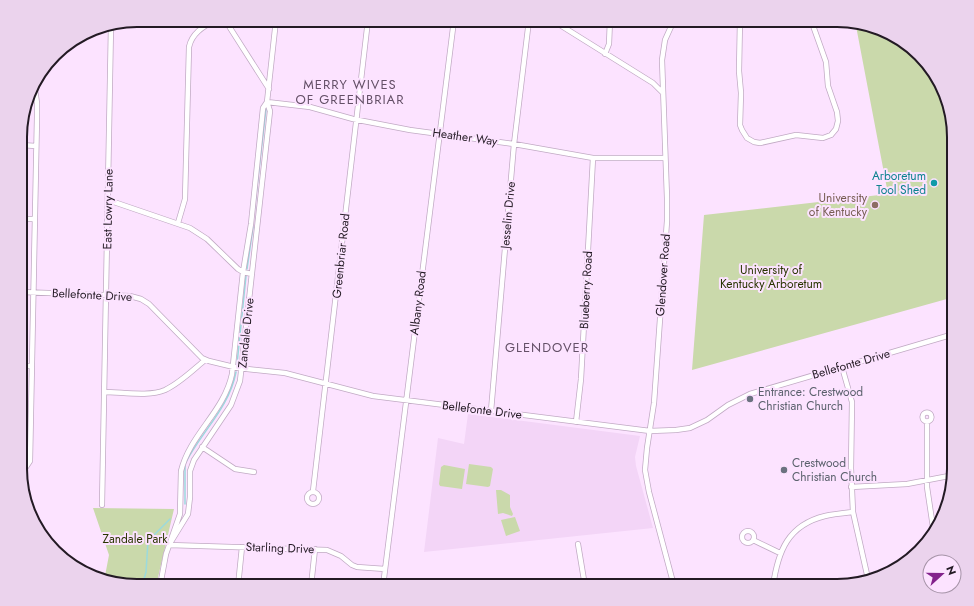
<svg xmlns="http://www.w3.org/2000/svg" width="974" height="606" viewBox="0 0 974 606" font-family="Jost,sans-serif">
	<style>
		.built { fill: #f3d5f7 }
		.green { fill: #cad9ab }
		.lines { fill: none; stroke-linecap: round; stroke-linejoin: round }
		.stream { stroke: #9bdadd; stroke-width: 1.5 }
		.minor-casing { stroke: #c1aac4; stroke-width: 6 }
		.minor { stroke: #fff; stroke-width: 4.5 }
		.culture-dot { fill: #0f9aa8; stroke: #fce3ff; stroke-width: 1.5 }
		.education-dot { fill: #8d6e63; stroke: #fce3ff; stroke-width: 1.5 }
		.worship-dot { fill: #6b7280; stroke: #fce3ff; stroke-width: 1.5 }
		.labels { text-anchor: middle; stroke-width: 4; stroke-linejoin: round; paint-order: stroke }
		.street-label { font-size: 12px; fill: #231a24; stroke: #fce3ff }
		.culture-label { font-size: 12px; fill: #0d838f; stroke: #fce3ff; text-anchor: end }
		.education-label { font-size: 12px; fill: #785e54; stroke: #fce3ff; text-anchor: end }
		.park-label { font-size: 12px; fill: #293500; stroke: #fce3ff }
		.worship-label { font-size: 12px; fill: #5b616d; stroke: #fce3ff; text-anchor: start }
		.neighbourhood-label { font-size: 13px; letter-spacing: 1px; fill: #645067; stroke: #fce3ff }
		.rim { fill: none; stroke: #231a24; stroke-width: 2 }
	</style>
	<rect width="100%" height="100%" fill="#fce3ff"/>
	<path class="built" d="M468,414L640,436L635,457L636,466L653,528L424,552L438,438L464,444Z"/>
	<path class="green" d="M856,26L902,40L938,79L954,129V297L692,370L704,215L888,194Z
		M469,464L491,467L493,469L490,486L488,487L466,484Z
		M444,465L465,469L462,489L440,486L439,484L441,467Z
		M496,490H501L510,495V507L513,514L512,516L503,513L498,514Z
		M93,508L174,509L156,586H137L105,576L109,555Z
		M515,517L520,531L506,536L501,520Z"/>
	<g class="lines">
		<path class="stream" d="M254,213L266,109
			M247,269L253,227
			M237,364L246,276
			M186,462C202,431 229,408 236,372
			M185,504V466
			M142,586L146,572L148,541L170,519"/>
		<defs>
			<path id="minor" d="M225,20L269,89
				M552,20L653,83L663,93
				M674,20L665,40L662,60L667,198V221L654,403L647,448L645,470L649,492L674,586
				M740,20L739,71L741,93L740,125L742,130L747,138L754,142L760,143L796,135L823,138L831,135L836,129L838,121L837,112L828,86L826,62L811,20
				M605,54L609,44L610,20
				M267,102L310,107L353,119L410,130L514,144L593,158H665
				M21,145L36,146
				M108,200L190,228L207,239L238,269L243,272L252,274
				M21,219H35
				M178,223L185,199L189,47C192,33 203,27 215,20
				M21,292L130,296L141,299L149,304L202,358L209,361L238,368L285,373L373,396L650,431L676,430L690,428L707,420L728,405L750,394L954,334
				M21,366H32
				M842,367L852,402L851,468L853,512L868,579
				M104,392C122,392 149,397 165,390C180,383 193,370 205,360
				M491,411L514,144L529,20
				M922.5 417a4.5 4.5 0 1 1 9 0a4.5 4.5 0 1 1-9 0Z
				M576,422L581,379L593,158
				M927,422V487L934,534
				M202,447L235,469L254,472
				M21,469L26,467L30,461L37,117V103L34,83
				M851,487L907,484L954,475
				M313,491L368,20
				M307 498a6 6 0 1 1 12 0a6 6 0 1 1-12 0Z
				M102,505L111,25
				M742 537a6 6 0 1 1 12 0a6 6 0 1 1-12 0Z
				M753,540L780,553
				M578,544L585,586
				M169,545L188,514L190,497V471L194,460L231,405L240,381L270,111L267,102L276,20
				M169,545L327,550L341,556L352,565L357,567L385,569
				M519,583V586
				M383,585L392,586
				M160,586L166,554L180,514L181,471C190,434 224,412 232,374L243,272L251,224L263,108L267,102
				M238,586L242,547
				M311,586L315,549
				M383,586L454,20
				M648,586L673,580
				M773,586C778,551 788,525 825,516C834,514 844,513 853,512"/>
		</defs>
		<use href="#minor" class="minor-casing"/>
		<use href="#minor" class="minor"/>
	</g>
	<circle class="culture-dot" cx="934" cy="183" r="4"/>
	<circle class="education-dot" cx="875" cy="205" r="4"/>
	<g class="worship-dot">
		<circle cx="750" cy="399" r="4"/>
		<circle cx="784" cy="470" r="4"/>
	</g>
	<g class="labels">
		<g class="street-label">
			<text transform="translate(465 137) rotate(8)" y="4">Heather Way</text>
			<text transform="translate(108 209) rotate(-89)" y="4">East Lowry Lane</text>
			<text transform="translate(508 215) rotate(-85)" y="4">Jesselin Drive</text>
			<text transform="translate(341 256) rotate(-84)" y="4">Greenbriar Road</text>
			<text transform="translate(663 275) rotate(-86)" y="4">Glendover Road</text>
			<text transform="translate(586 290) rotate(-87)" y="4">Blueberry Road</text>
			<text transform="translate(92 295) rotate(3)" y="4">Bellefonte Drive</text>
			<text transform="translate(418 303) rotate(-83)" y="4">Albany Road</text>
			<text transform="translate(246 333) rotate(-84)" y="4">Zandale Drive</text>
			<text transform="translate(851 364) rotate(-16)" y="4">Bellefonte Drive</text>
			<text transform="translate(482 410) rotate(7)" y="4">Bellefonte Drive</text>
			<text transform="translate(280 548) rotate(2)" y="4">Starling Drive</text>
		</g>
		<g class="culture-label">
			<text x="926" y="180">Arboretum<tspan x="926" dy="14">Tool Shed</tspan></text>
		</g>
		<g class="education-label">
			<text x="867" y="202">University<tspan x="867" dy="14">of Kentucky</tspan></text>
		</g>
		<g class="park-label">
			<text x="771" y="274">University of<tspan x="771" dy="14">Kentucky Arboretum</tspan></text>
			<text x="135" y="543">Zandale Park</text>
		</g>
		<g class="worship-label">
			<text x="758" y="396">Entrance: Crestwood<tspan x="758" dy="14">Christian Church</tspan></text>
			<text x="792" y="467">Crestwood<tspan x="792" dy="14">Christian Church</tspan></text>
		</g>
		<g class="neighbourhood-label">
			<text x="350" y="89">MERRY WIVES<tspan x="350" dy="15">OF GREENBRIAR</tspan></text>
			<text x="547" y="352">GLENDOVER</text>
		</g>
	</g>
	<path d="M0 0H974V606H0ZM137 27H837A110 110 0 0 1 947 137V469A110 110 0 0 1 837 579H137A110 110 0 0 1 27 469V137A110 110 0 0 1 137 27Z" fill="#ebd3ed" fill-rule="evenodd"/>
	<path class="rim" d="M137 27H837A110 110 0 0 1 947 137V469A110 110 0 0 1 837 579H137A110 110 0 0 1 27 469V137A110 110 0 0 1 137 27Z"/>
	<g transform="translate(942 574) rotate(69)"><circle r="19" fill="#fce3ff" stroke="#a593a7"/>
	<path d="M0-3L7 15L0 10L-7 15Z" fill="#83228c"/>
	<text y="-6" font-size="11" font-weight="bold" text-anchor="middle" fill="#231a24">N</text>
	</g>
</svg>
